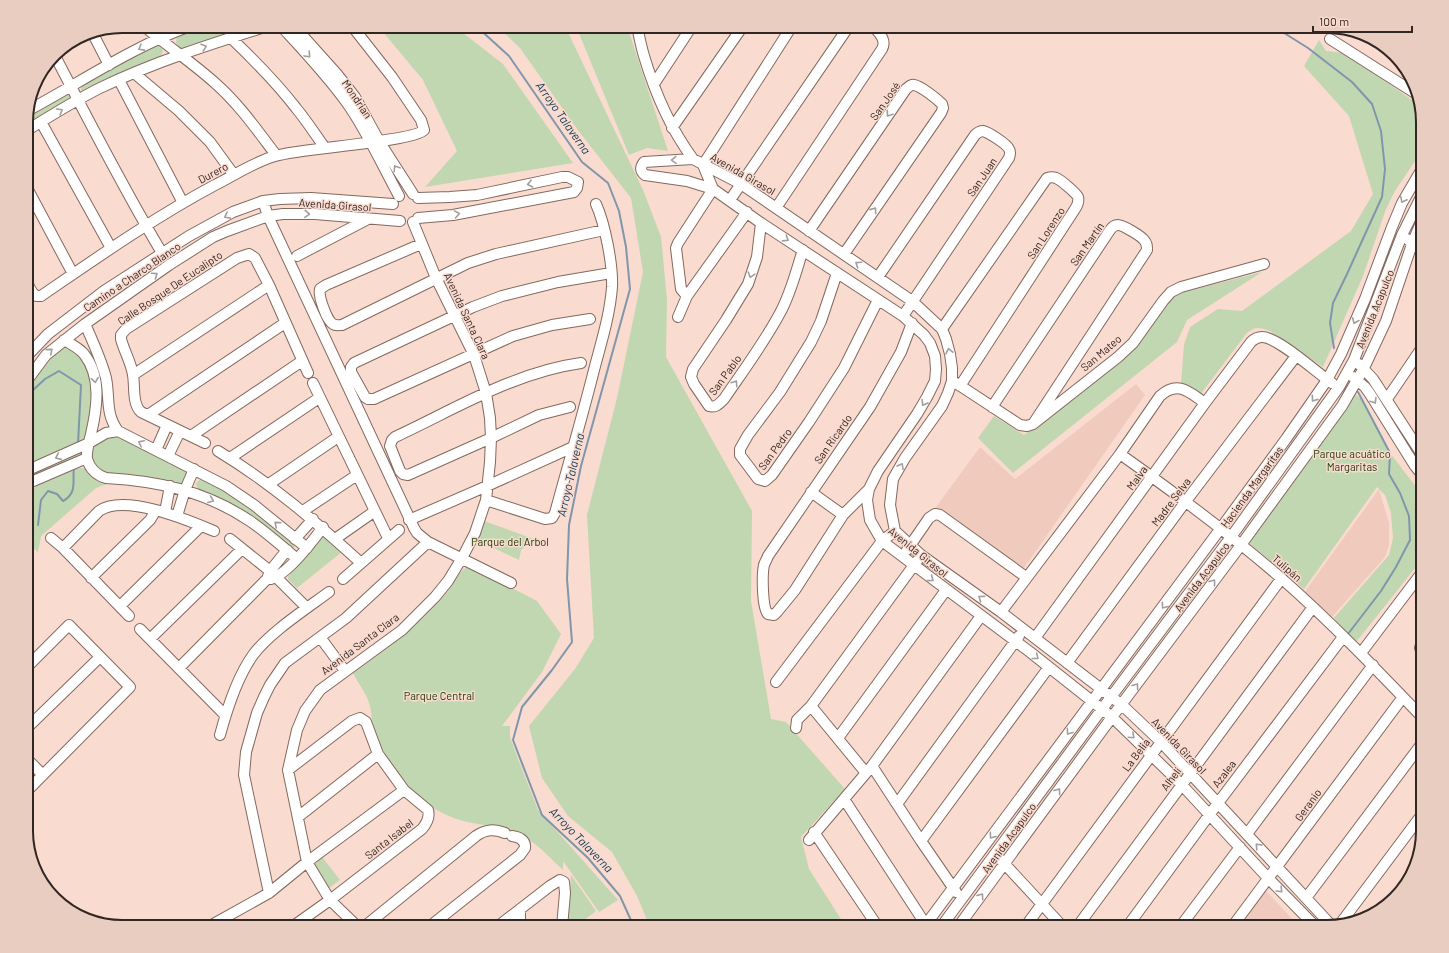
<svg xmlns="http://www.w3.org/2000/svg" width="1449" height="953" viewBox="0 0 1449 953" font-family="Barlow,sans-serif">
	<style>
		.built { fill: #f0cbbd }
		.green { fill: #c0d7b2 }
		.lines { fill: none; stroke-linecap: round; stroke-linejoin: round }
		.stream { stroke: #8096ab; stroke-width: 2 }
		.minor-casing { stroke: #84695f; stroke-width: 12 }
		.minor { stroke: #fff; stroke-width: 10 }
		.oneway { stroke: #a39d9c }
		.labels { text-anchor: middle; stroke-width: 3; stroke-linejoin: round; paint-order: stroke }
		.street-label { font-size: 11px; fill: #322622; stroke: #fadbcf }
		.park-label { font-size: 11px; fill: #173600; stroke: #fadbcf }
		.water-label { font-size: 12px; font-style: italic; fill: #0e3958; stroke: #fadbcf }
		.rim { fill: none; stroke: #322622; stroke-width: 2 }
	</style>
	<rect width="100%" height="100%" fill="#fadbcf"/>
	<path class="built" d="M1136,384L1145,395L1022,571L936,507L980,447L1015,479Z
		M1379,489L1389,523V545L1385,557L1332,617L1304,593Z
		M1265,890L1300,927H1237Z"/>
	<path class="green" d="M203,26H252L182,49L176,43L177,35Z
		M378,26H458L463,33L503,64L573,163L425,187L457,151L423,80Z
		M497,26H565L643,190L661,237L667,299L666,357L752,511L751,601L771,719L786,722L845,789L801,837L809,869L846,927H650L637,896L612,852L568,816L542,778L529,726L575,669L594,638L587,515L617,398L643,272L631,198L577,129L520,48Z
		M576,26H627L668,151L647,148L629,155Z
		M1319,40L1326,51L1345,53L1419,105L1423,121V149L1395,191L1386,209L1363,276L1323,367L1270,331C1260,327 1254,326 1246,334L1200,395L1181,383L1184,345L1190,327L1218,309L1242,311L1351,231L1373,194L1349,116L1304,66Z
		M157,45H159L163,50L161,57L86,93L81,90V84Z
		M66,94H68L72,98L26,126V116Z
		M1262,272L1187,320L1177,342L1013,473L978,438L994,416L1024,435L1135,344L1169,296Z
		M67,348L77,351L90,372L93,406L86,437L76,446L27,463L26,461V392L55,353L62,349Z
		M1352,391L1363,401L1390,453L1417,488L1423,493V558L1357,641L1348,634L1334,618L1389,555L1393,538L1391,513L1385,495L1377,487L1304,589L1248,542Z
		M111,435L122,437L187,471L188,473L183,483L178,484L115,475L98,472C83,450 93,446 111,435Z
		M81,451L85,454L32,477L30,476V474Z
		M83,468L110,483L96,488L41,536L38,552L26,542V501L37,484L73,469Z
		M201,479C237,496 265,520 295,545L294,548H292C267,532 243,514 217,498C210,494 196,492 196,483Z
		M484,521L534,539L521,550L519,560L477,540Z
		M323,535L343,551L297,588L288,579V577Z
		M469,566L537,601L561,634L542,672L502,726H510V737L520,764L538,810L618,900L599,912L563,861V870C551,859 540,846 526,838C508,827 487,826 467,822C441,816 416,799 399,778C388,764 379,750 374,733C372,723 372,712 369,703C366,693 358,683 353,673C387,649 421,624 448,591C454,584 459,570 469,566Z
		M322,857L340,880L329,888L314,865Z
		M571,875L596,911L575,927H567Z"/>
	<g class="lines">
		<path class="stream" d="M476,26L509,56L582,162L608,183L619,211L626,247L630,289L581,466L569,525L567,579L572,642L552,670L522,707L513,740L542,815L588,858L620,896L634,927
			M1273,26L1308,48L1352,82L1372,104L1381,131L1385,169L1382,197L1347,274L1333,303L1330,323L1334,348
			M27,388L32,391L45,379L59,371L81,385L78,444
			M38,525L41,500L48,491L57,494L63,501C78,493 72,480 74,467
			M1348,634L1381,591L1396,567L1410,540L1409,516L1400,493L1389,474L1390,453L1358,392"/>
		<defs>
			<path id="minor" d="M144,26C167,46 193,63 215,83C239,104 257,130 276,155
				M281,26C304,51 327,75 347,103C367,131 382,165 399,196
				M294,26L337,74L355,97L379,141L413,194
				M637,26C639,36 641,46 644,56C655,93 670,128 693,159
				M92,32L109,65
				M231,38C254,60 276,82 296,108C306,120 315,134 325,148
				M1330,39L1415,93
				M54,54C89,121 123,188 162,253
				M134,73L179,111L210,142L234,175
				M119,80L183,203
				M654,84L692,26
				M27,111C81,82 132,47 190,26
				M41,122L111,248
				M672,128L743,26
				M26,131C50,116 74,101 100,88C154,62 211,44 268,26
				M26,186L73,274
				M730,200L849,26
				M263,201L268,216L414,528L417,533L428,542L511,583
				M776,208L882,49C887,40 879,33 873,26
				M418,218L453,215L574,192L577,188L578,182L568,177H562L477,195L450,197L418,198
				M761,223L757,257L748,284L726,320L693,369L691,377L694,384L709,406C716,408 719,404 724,399C743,371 764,343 780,313C791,293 796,271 803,250
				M809,231L906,89C909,87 911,84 914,85C921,86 937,99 942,104L943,108L941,113L844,254
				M1407,239L1423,251
				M421,244L326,285L320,289C318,296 327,321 333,324C336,326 339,325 342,325L468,263L496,254L604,230
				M297,256L368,219
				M837,273L821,321L811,342L780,392L748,435L740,449V455L758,479L765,481L772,475L809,422L844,368L878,300
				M878,277L975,135C977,133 980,131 983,131C988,132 1007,144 1009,149C1011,152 1010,155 1009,158L903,316
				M26,281L32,292L36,296H41C98,257 155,217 215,185C235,175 254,162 275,156C300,148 413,142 424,130L421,120L392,77L352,26
				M687,296L681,289L676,248L678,243L713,189L703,165L792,26
				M678,317L687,296L747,212
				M590,319L552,325L513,336L374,399H368L365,397L351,372V367L354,363L473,307L502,296L558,282L611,273
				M85,324C93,342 101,359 106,378C110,398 105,413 118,431
				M942,329L1047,178C1051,177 1053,177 1056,178C1061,180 1076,193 1078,197C1079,201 1077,206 1075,209L960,386
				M64,340C71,344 79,348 84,354C102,377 97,408 91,434C89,442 86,452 87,459C90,469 96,475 106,478C159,481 205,491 250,521C266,532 282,546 297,559
				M26,357L48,334L104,291L189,236L233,212L263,201L280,199L311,198L393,204
				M1359,364L1373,379L1423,456
				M133,375L269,285
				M1353,377L1365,387L1370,394L1415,466L1423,476
				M26,382L46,355L85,324L169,265L213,237L227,231L268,216L283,214H315L400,221
				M313,383L388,538
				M956,383L1020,425L1027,426L1033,424L1118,357L1133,343L1163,301L1171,292L1181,287L1264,264
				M1387,399L1423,346
				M570,407L539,415L491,438L408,475L403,474L400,471L390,446L392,440L395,437C455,409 515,372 581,363
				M992,407L1110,230C1112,227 1115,225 1118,225C1123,225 1141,236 1144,240C1147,243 1147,246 1147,250L1033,424
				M148,415L285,323
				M191,436L302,361
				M205,443L141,412C132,404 135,386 133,375C131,362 124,351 121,339V335L126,329L237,258L249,254L255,258L269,285L308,373
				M156,450L167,425
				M218,451C271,483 316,522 361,563
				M1120,454C1175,493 1229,533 1281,578C1331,622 1377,670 1423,718
				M168,456L180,431
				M230,458L319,398
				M26,471L89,443L106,433L118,431L226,486L254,505L307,548
				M31,482L87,458
				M269,484L338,437
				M869,489L843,515L795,590L777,612L774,615L768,614C762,608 762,574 764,565C765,562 767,559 768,556L870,407L901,352L912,323
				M811,492L843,515
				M486,500L545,519L552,518L555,513C568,465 582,418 594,370C601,343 610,315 612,287C613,265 605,224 596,204
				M303,511L357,475
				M165,512L170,486
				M177,516L185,490L194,469
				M409,520L487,486L573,447
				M51,538L63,548L129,616
				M230,539L270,571L307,608
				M295,539L313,519
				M335,539L375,511
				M63,548L99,511C124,493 188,520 214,531
				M907,550L929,518L935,514L940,515L1026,577
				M91,578L150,520L156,510
				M271,579C288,574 312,542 323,527
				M343,579L399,530
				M120,606L201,526
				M1001,612L1120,454L1160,396C1178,380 1189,392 1205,403
				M140,629L225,715
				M320,637L345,671
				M151,638L242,549
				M1035,638L1205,403L1251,342C1254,339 1258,337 1262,337C1278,337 1317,373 1332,383
				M1423,639L1420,648L1423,654
				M1361,653L1423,571
				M1067,663L1186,501L1296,356
				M26,668L69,625L130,687L26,792
				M179,668L267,579L270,571L287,550
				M776,682L882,541L895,531
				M811,706L866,773
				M796,728L797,720L811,706L917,561
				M26,729L100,657
				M220,735C227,709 237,677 253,655C269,633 306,609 329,592
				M838,738L946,590
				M26,758L43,775
				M872,766L921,841L956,892
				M288,770L352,721L360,718L366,722L378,754L404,790L428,810C430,817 427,823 422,829L330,900L292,927
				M844,799L926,925
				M897,804L1019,636
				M298,817L378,754
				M814,832L878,927
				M1247,834L1373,665
				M809,840L872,766L981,616
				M921,841L1049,667
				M1001,860L1063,927
				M269,893L244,775L246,752L257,713L264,697L270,685L285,663L346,618L428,542
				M1306,898L1423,742
				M520,909V927
				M1340,924L1423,813
				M208,927L269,893L307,862L404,790
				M358,927L330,900L307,862L288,770L297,730L305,711L320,690L402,630L435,597L448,581L462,558L475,533L486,500L490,462L491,438L490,418L486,393L474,355L436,278L413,222
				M364,927L476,836C486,829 494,829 505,833
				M429,927L520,855L525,848C526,840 519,837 512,836
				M497,927L550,886L560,880L564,882L565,893L562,927
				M924,927L1221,528L1286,439L1327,380L1341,354L1365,299L1392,227L1402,203L1423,167
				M941,927L1102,709L1231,537L1339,387L1354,360L1402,235L1423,193
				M958,927L1112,717L1241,545L1342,406L1364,368L1386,321L1412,244L1423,218
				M1025,927L1281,579
				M1077,927L1313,607
				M1127,927L1218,803L1343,637
				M1180,927L1240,847
				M1232,927L1403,697
				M1316,927L1268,878L1181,784L1112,717L1030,652L882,541L870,520L867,500L869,489L878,471L917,414L927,397L935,381L936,369L935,356L930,343L924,335L903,316L761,223L713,189L687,181L645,175C640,171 640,167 644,162L693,159L741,184L912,301L942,329L946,339L950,354L952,368V381L948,393L942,406L905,458L893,479L890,505L895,531L921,555L1001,612L1122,705L1161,742L1332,926"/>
		</defs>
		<use href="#minor" class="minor-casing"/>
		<use href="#minor" class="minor"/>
	</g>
	<defs><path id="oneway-chevron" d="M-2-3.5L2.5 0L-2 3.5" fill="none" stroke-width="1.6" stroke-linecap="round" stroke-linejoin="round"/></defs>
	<g class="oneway">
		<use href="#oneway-chevron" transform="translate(204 47) rotate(-19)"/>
		<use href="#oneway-chevron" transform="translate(141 48) rotate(151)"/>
		<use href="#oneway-chevron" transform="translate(308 55) rotate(47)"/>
		<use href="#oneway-chevron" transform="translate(60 111) rotate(-31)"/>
		<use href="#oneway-chevron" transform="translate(889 114) rotate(124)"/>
		<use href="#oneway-chevron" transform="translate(674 160) rotate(178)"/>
		<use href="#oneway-chevron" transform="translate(396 168) rotate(-123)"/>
		<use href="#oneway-chevron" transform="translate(530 184) rotate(167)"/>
		<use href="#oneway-chevron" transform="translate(1403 200) rotate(117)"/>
		<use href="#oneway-chevron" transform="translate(874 210) rotate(-55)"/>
		<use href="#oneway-chevron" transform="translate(307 214) rotate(2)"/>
		<use href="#oneway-chevron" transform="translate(457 214) rotate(-10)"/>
		<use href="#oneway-chevron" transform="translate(227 216) rotate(152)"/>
		<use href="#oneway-chevron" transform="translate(786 239) rotate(32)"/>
		<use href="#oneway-chevron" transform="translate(858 264) rotate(-146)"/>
		<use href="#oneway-chevron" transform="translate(155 275) rotate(-34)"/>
		<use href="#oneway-chevron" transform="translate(751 275) rotate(107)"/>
		<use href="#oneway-chevron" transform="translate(1355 321) rotate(113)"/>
		<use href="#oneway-chevron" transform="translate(50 351) rotate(-41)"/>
		<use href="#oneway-chevron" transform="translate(949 351) rotate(-102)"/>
		<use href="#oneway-chevron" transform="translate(95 380) rotate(81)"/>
		<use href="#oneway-chevron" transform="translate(735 383) rotate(-56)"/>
		<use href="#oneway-chevron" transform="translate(1314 399) rotate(125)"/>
		<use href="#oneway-chevron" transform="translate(1374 401) rotate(58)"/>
		<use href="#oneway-chevron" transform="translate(924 403) rotate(121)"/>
		<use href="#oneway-chevron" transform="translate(141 443) rotate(-154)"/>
		<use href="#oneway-chevron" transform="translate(58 457) rotate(156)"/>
		<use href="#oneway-chevron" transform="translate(901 466) rotate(-60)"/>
		<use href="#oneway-chevron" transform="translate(211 500) rotate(23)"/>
		<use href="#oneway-chevron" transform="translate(277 524) rotate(-140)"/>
		<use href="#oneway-chevron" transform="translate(931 579) rotate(37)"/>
		<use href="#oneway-chevron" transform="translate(1213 582) rotate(-53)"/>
		<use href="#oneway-chevron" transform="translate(981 598) rotate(-144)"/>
		<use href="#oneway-chevron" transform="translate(1164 606) rotate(126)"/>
		<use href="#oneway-chevron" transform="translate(1036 657) rotate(39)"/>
		<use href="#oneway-chevron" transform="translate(1136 686) rotate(-53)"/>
		<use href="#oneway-chevron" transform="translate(1069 732) rotate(126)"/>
		<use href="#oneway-chevron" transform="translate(1132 736) rotate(43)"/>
		<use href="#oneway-chevron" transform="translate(1058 791) rotate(-54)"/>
		<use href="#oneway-chevron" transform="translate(992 836) rotate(126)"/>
		<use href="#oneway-chevron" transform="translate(1258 846) rotate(-133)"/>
		<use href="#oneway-chevron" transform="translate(1280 890) rotate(46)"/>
		<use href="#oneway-chevron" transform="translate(981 896) rotate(-54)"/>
	</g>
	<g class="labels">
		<g class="street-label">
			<text transform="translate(357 99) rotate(56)" y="4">Mondrian</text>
			<text transform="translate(885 101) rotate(-55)" y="4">San José</text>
			<text transform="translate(213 173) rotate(-28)" y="4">Durero</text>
			<text transform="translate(743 174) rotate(30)" y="4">Avenida Girasol</text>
			<text transform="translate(982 177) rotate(-56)" y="4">San Juan</text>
			<text transform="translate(335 205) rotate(4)" y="4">Avenida Girasol</text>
			<text transform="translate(1046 233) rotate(-57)" y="4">San Lorenzo</text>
			<text transform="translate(1087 244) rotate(-55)" y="4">San Martín</text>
			<text transform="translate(132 277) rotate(-34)" y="4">Camino a Charco Blanco</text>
			<text transform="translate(170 288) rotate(-34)" y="4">Calle Bosque De Eucalipto</text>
			<text transform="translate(1375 309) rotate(-68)" y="4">Avenida Acapulco</text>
			<text transform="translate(467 316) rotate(65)" y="4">Avenida Santa Clara</text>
			<text transform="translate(1101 353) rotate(-40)" y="4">San Mateo</text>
			<text transform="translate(725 375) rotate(-54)" y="4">San Pablo</text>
			<text transform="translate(833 439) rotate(-55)" y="4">San Ricardo</text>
			<text transform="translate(775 449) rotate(-54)" y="4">San Pedro</text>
			<text transform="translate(1137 478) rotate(-54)" y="4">Malva</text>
			<text transform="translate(1252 487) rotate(-54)" y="4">Hacienda Margaritas</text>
			<text transform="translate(1171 502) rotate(-53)" y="4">Madre Selva</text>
			<text transform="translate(918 552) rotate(39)" y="4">Avenida Girasol</text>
			<text transform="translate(1287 568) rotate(41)" y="4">Tulipán</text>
			<text transform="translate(1202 577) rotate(-53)" y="4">Avenida Acapulco</text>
			<text transform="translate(360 644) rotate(-37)" y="4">Avenida Santa Clara</text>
			<text transform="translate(1179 746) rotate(46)" y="4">Avenida Girasol</text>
			<text transform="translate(1136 755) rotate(-53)" y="4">La Belia</text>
			<text transform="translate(1224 774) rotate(-53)" y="4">Azalea</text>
			<text transform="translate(1171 779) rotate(-53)" y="4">Alhelí</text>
			<text transform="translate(1308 805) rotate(-54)" y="4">Geranio</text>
			<text transform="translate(1009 838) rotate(-54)" y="4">Avenida Acapulco</text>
			<text transform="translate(389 839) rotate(-38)" y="4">Santa Isabel</text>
		</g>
		<g class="park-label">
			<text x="1352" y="458">Parque acuático<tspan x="1352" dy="13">Margaritas</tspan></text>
			<text x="510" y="546">Parque del Arbol</text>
			<text x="439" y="700">Parque Central</text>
		</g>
		<g class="water-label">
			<text transform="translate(563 118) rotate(55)" y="4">Arroyo Talaverna</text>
			<text transform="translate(571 475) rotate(-77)" y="4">Arroyo Talaverna</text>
			<text transform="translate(581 840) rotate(46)" y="4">Arroyo Talaverna</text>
		</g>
	</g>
	<path d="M0 0H1449V953H0ZM122 33H1327A89 89 0 0 1 1416 122V831A89 89 0 0 1 1327 920H122A89 89 0 0 1 33 831V122A89 89 0 0 1 122 33Z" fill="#eacdc1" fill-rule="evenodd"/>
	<path class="rim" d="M122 33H1327A89 89 0 0 1 1416 122V831A89 89 0 0 1 1327 920H122A89 89 0 0 1 33 831V122A89 89 0 0 1 122 33Z"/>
	<path d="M1313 26v6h99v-6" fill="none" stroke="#322622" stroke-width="2"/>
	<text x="1319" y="26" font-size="12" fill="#322622" stroke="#fadbcf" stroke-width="3" paint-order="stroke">100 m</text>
</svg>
